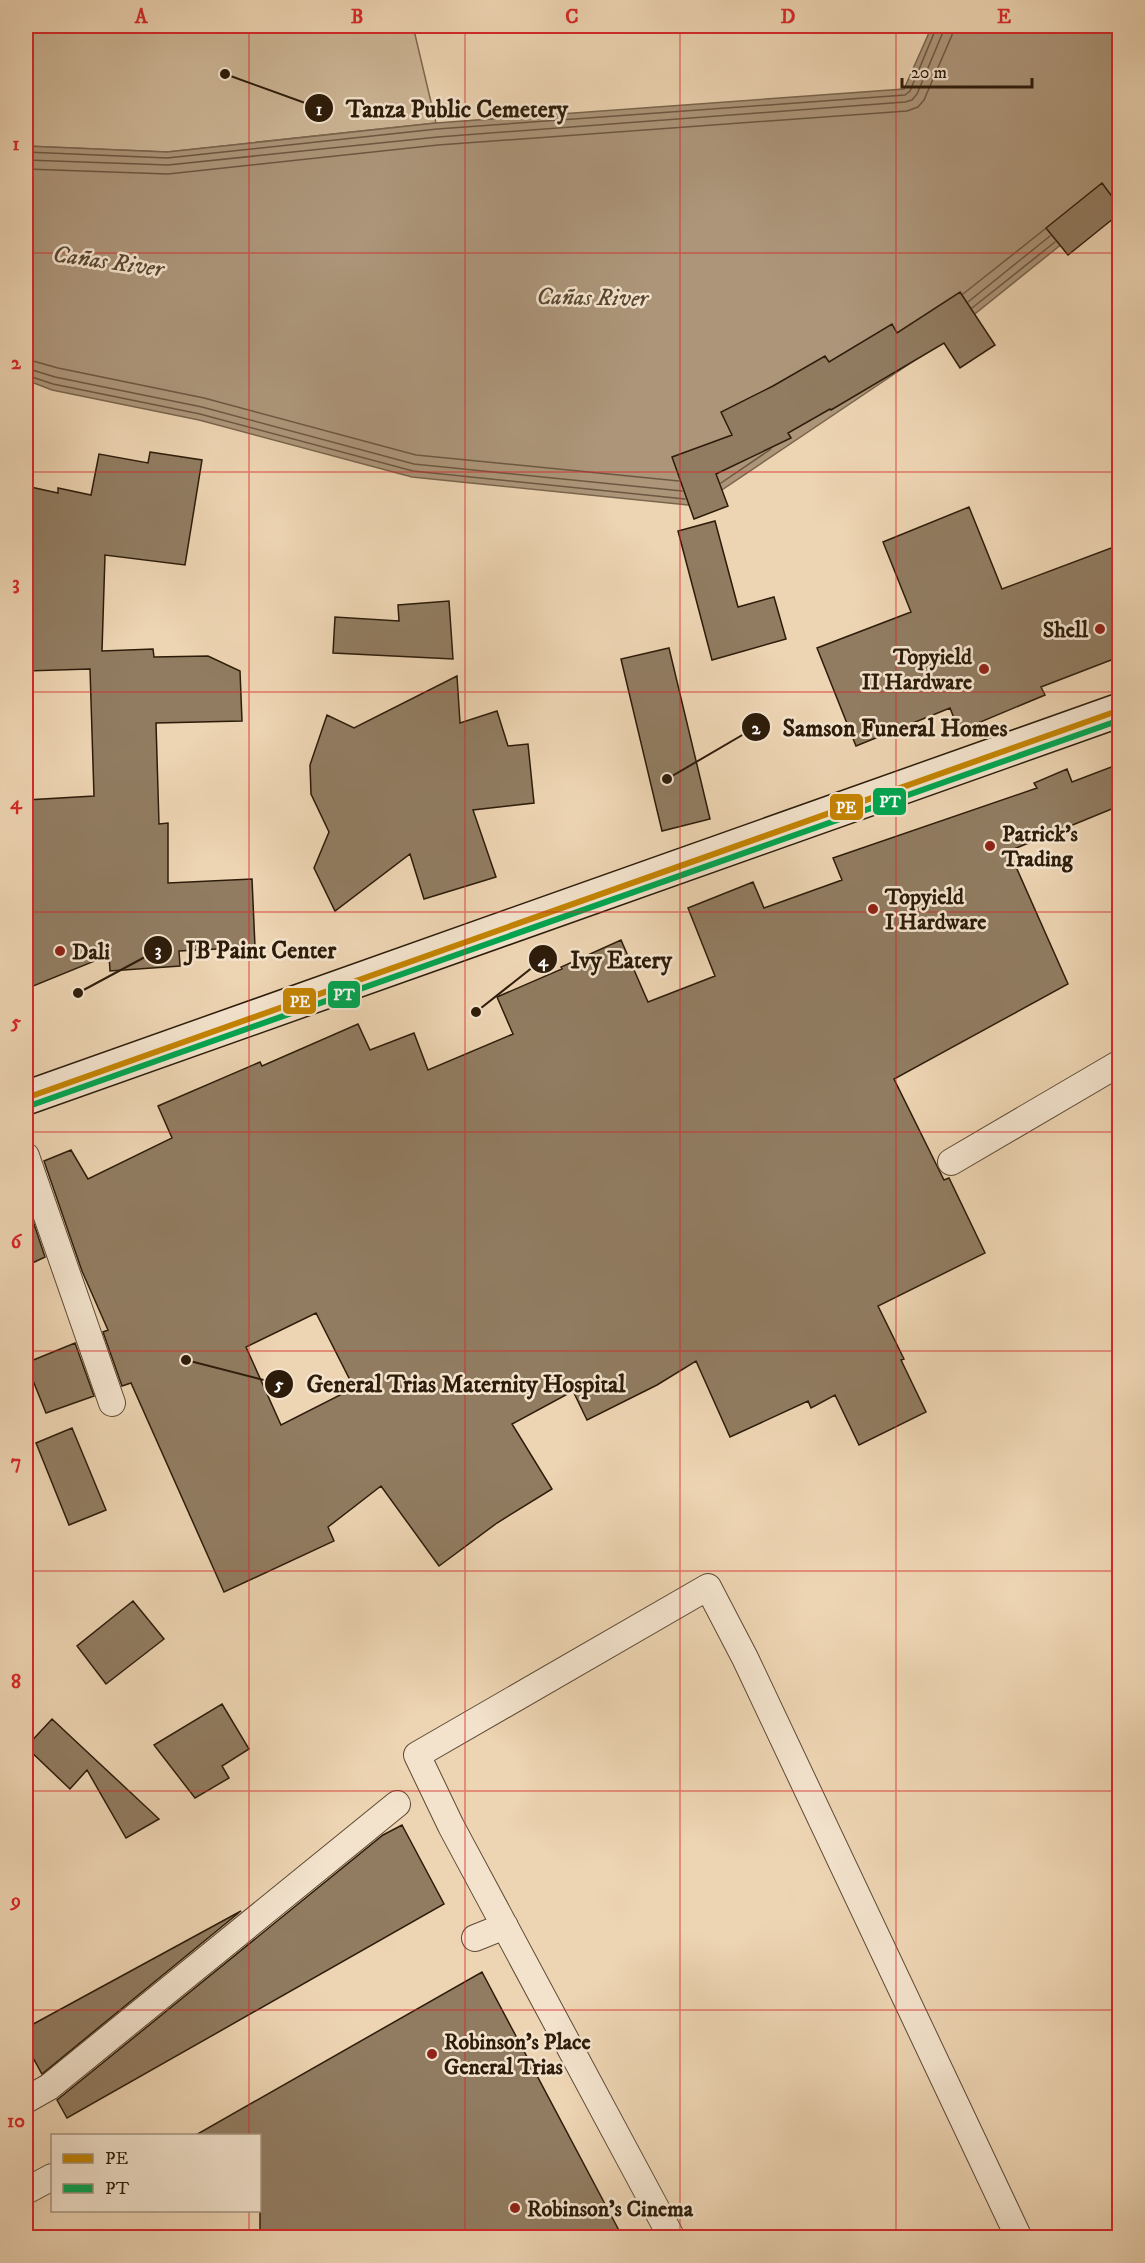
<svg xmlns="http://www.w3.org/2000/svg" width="1145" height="2263" viewBox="0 0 1145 2263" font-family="'IM FELL DW Pica',serif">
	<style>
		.green { fill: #ccb595; stroke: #7c6850; stroke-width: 1.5 }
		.water { fill: #ac9579; stroke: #79654d; stroke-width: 1.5 }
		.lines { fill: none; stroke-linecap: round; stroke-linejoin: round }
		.shore { stroke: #6c5842; stroke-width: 1.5 }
		.building { fill: #917c61; stroke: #2d1c0a; stroke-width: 1.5; fill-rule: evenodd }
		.service-casing { stroke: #5d4a34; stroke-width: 28 }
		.secondary-casing { stroke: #2d1c0a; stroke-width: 36 }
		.service { stroke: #f3e3cd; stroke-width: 26 }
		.secondary { stroke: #f3e3cd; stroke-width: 33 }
		.bus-1-casing { stroke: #f3e3cd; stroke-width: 10 }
		.bus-2-casing { stroke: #f3e3cd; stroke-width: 10 }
		.bus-1 { stroke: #c48402; stroke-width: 6 }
		.bus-2 { stroke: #00a651; stroke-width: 6 }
		.grid { fill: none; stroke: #d62828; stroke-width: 1.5; stroke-opacity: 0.55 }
		.poi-dot { fill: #8f2418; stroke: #f3e3cd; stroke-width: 2 }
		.labels { text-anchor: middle; stroke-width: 5; stroke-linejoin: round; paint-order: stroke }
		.poi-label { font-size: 22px; font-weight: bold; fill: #2d1c0a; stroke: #f3e3cd; text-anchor: start }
		.water-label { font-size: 24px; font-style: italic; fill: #594631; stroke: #f3e3cd }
		.leader { fill: none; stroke: #2d1c0a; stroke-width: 2 }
		.callout-dot { fill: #2d1c0a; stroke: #f3e3cd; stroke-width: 2 }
		.mark-label { font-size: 18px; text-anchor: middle; font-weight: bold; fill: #fff }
		.callout-label { font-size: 24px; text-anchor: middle; font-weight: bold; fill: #2d1c0a; stroke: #f3e3cd; stroke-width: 5; stroke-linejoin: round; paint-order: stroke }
		.line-badge { stroke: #f3e3cd; stroke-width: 2 }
		.badge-label { font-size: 16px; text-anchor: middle; font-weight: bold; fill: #fff }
		.neatline { fill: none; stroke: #d62828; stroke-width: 2 }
		.grid-label { font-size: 20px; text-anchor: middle; font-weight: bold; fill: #d62828 }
	</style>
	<rect width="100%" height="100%" fill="#edd4b2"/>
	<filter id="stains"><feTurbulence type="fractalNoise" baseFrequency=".00333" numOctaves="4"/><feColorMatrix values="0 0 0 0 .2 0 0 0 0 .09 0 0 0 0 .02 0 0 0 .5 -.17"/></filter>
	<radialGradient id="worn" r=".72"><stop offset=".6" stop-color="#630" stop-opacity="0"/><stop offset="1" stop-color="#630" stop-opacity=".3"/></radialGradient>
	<path class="green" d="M26,26H413L436,123L167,152L26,146Z"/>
	<path class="water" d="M932,26H1119V198L930,350L698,506L412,477L199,420L52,390L26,380V146L167,152L436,123L904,89Z"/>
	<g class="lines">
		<path class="shore" d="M26,152L167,158L437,129L905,95L910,91L937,26
			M26,160L168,165L438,137L905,102L912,100L917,94L943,32L944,26
			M26,169L168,174L438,145L907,111L918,107L924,100L952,35L953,26
			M963,294L1045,229
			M968,302L1050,236
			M972,308L1055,242
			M26,359L58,368L204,398L416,455L679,481
			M26,368L55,377L202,407L414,464L682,491
			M26,375L53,384L200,414L413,471L685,499
			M721,483L771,449"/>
	</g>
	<path class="building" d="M1102,183L1119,206V214L1068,255L1046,228Z
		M960,292L995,345L960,368L944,343L831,410L830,409L788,433L791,438L716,474L728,506L694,519L672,457L732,435L721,412L773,386L825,356L829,362L892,324L897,333Z
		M150,452L202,460L185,565L105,555L102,651L153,649L154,657L208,656L240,671L242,721L156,723L159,824L168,823V883L252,879L255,947L179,951L180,966L110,971L109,955L26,989V800L94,796L90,669L26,671V486L58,493V488L91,495L99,454L148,463Z
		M969,507L1002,589L1119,545V657L1041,687L1045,695L959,731L950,708L856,746L817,648L911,612L883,542Z
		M715,521L738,607L774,597L786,639L712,660L678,531Z
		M449,601L453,659L333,653L335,617L399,621L398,605Z
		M669,648L710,819L662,831L621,659Z
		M457,676L460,723L497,711L508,746L528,744L534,803L473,810L496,877L424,899L410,854L335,911L314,868L329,832L311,794L310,765L327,715L354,728Z
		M1119,764V806L1009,851L1068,984L894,1079L944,1180L949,1178L985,1253L878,1306L904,1359L901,1360L926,1412L859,1445L835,1395L811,1408L808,1401L730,1437L696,1361L657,1385L587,1420L573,1391L512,1424L552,1489L497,1523L439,1566L381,1486L328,1527L334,1541L224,1592L131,1383L122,1386L103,1332L108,1330L82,1271L44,1161L71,1150L88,1179L172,1138L158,1106L260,1062L262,1066L358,1024L370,1050L414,1033L428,1070L513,1034L497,997L562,969L561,967L621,940L648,1002L715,976L688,908L753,882L764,908L842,880L833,858L1037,788L1034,783L1067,769L1072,782ZM316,1313L354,1388L281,1425L246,1347Z
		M26,1200L45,1257L26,1266Z
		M75,1343L94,1396L46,1413L26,1363Z
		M72,1428L106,1510L69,1525L36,1443Z
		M133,1601L164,1639L106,1684L77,1646Z
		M222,1704L249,1749L222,1766L229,1778L195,1798L154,1745Z
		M52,1719L84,1749L159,1819L126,1838L87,1770L70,1789L26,1747Z
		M402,1825L444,1904L67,2118L57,2100L383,1835Z
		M241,1911L42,2074L26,2045V2028Z
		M482,1972L623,2238H260V2136H194Z"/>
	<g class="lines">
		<defs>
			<path id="service" d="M26,1156L112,1403
				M951,1162L1120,1063
				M475,1938L505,1926
				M26,2100L49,2087L397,1804
				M26,2191L52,2177
				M672,2238L451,1826L417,1755L708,1587L745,1658L1019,2238"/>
			<path id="secondary" d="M26,1098L1120,710"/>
		</defs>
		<use href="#service" class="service-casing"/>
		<use href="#secondary" class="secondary-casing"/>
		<use href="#service" class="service"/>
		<use href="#secondary" class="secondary"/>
		<defs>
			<path id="bus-1" d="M26,1098L1120,710"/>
			<path id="bus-2" d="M29,1106L1120,720"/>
		</defs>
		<use href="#bus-1" class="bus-1-casing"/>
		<use href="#bus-2" class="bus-2-casing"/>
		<use href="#bus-1" class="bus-1"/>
		<use href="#bus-2" class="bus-2"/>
	</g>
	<path class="grid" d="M249,26V2136M465,26V2238M680,26V2238M896,26V2238M26,253H1120M26,472H1120M26,692H1120M26,912H1120M26,1132H1120M26,1351H1120M26,1571H1120M26,1791H1120M26,2010H1120M249,2210V2238"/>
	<g class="poi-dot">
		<circle cx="1100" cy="629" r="6"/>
		<circle cx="984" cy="669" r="6"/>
		<circle cx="990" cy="846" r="6"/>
		<circle cx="873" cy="909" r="6"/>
		<circle cx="60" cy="951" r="6"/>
		<circle cx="432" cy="2054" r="6"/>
		<circle cx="515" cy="2208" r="6"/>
	</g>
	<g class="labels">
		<g class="poi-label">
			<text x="1088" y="637" text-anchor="end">Shell</text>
			<text x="972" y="664" text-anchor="end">Topyield<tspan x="972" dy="25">II Hardware</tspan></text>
			<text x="1002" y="841">Patrick's<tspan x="1002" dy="25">Trading</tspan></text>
			<text x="885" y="904">Topyield<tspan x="885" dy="25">I Hardware</tspan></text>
			<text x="72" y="959">Dali</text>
			<text x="444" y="2049">Robinson's Place<tspan x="444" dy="25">General Trias</tspan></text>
			<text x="527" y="2216">Robinson's Cinema</text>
		</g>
		<g class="water-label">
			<text transform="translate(108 261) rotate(8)" y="8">Cañas River</text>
			<text transform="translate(592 297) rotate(1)" y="8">Cañas River</text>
		</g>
	</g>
	<path class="leader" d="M225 74L319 108M667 779L756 727M78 993L158 950M476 1012L543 959M186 1360L279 1384"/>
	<g class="callout-dot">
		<circle cx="225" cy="74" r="6"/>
		<circle cx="667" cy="779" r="6"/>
		<circle cx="78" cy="993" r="6"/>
		<circle cx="476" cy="1012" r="6"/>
		<circle cx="186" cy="1360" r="6"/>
		<circle cx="319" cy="108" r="15"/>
		<circle cx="756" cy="727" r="15"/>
		<circle cx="158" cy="950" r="15"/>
		<circle cx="543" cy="959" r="15"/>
		<circle cx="279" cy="1384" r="15"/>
	</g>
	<g class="mark-label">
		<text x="319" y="115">1</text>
		<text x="756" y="734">2</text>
		<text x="158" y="956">3</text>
		<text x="543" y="966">4</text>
		<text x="279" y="1390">5</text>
	</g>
	<g class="callout-label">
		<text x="457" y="117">Tanza Public Cemetery</text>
		<text x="895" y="736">Samson Funeral Homes</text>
		<text x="261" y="958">JB Paint Center</text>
		<text x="621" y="968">Ivy Eatery</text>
		<text x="466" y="1392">General Trias Maternity Hospital</text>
	</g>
	<g class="line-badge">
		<rect x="872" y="787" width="35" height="29" rx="6" fill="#00a651"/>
		<rect x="829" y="793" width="35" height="28" rx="6" fill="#c48402"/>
		<rect x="327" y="980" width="34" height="29" rx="6" fill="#00a651"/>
		<rect x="282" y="987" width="35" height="28" rx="6" fill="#c48402"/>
	</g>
	<g class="badge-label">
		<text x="890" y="807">PT</text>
		<text x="846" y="813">PE</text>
		<text x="344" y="1000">PT</text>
		<text x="300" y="1007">PE</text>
	</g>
	<rect width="1145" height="2263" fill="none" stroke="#edd4b2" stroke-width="66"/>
	<rect x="51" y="2134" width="210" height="78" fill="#f3e3cd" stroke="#a4937f" stroke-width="1.5"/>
	<rect x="63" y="2154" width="30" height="9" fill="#c48402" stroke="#a4937f" stroke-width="1.5"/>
	<text x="105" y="2164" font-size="18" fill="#2d1c0a">PE</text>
	<rect x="63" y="2184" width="30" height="9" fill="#00a651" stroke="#a4937f" stroke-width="1.5"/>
	<text x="105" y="2194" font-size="18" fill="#2d1c0a">PT</text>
	<path d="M902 78v9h130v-9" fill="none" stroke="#2d1c0a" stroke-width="3"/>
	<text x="911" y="78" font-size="18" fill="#2d1c0a" stroke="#f3e3cd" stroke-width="4.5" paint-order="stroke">20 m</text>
	<rect x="33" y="33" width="1079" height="2197" class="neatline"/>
	<g class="grid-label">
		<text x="141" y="23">A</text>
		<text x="357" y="23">B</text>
		<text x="572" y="23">C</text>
		<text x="788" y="23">D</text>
		<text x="1004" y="23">E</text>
		<text x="16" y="150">1</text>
		<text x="16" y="369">2</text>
		<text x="16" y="589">3</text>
		<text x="16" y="809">4</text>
		<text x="16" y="1028">5</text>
		<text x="16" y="1248">6</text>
		<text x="16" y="1468">7</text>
		<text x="16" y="1688">8</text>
		<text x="16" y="1907">9</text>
		<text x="16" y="2127">10</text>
	</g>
	<rect width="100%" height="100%" filter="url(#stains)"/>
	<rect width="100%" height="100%" fill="url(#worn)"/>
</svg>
